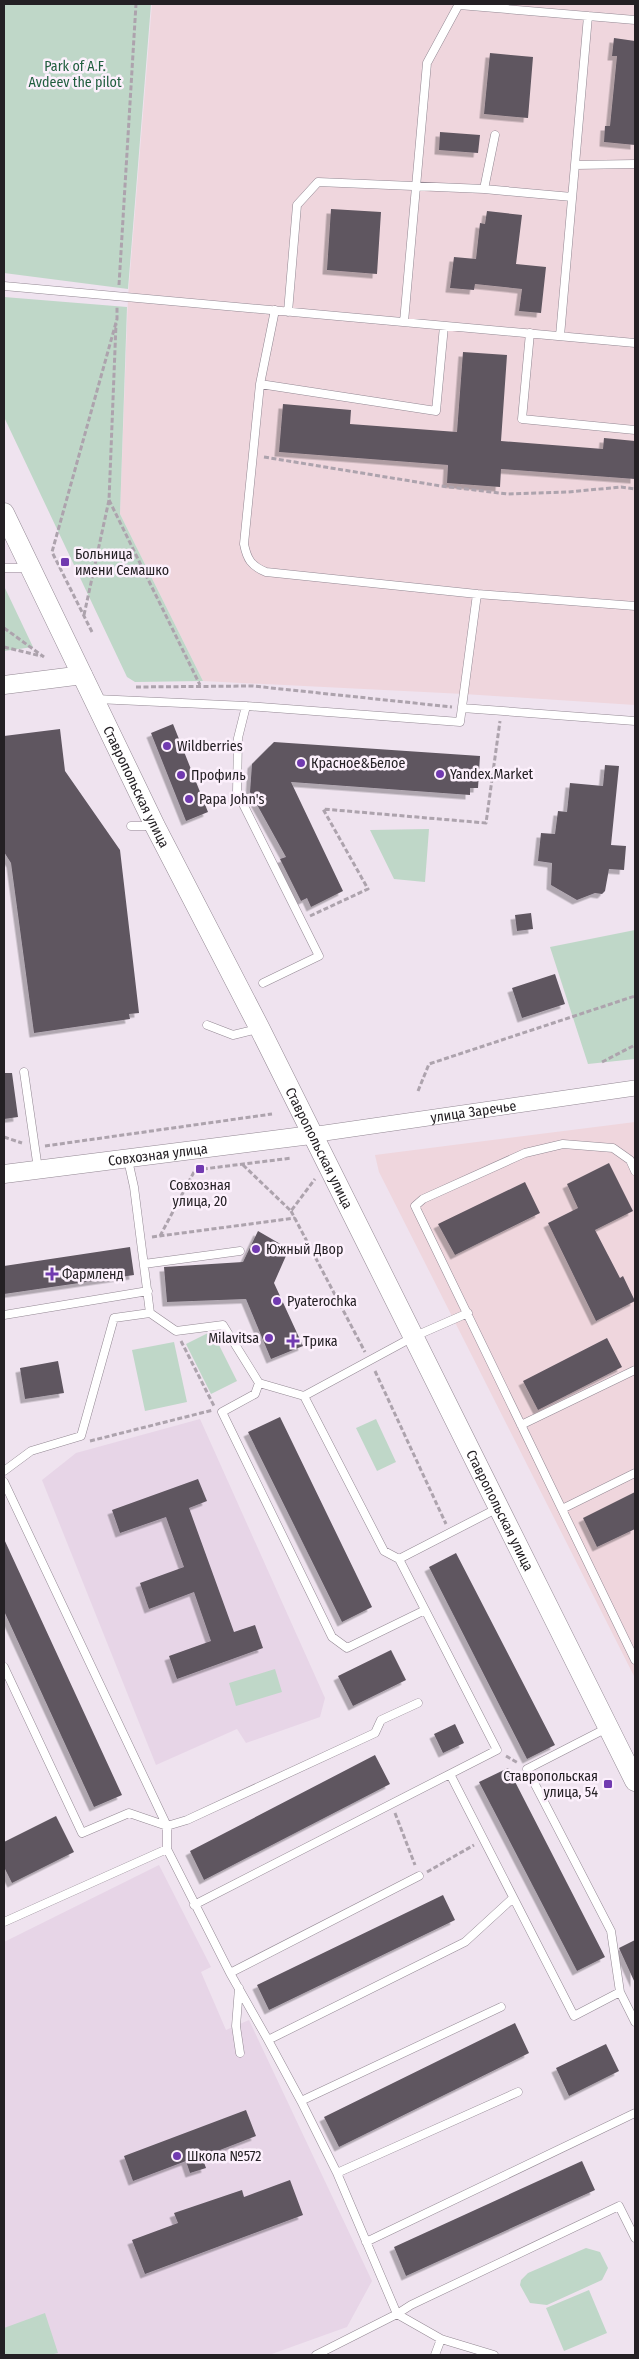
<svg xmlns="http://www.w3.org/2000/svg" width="639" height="2359" viewBox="0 0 639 2359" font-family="'Fira Sans Condensed',sans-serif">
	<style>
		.built { fill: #e7d5e7 }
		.medical { fill: #efd6dd }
		.green { fill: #bfd7c8 }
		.building { fill: #5f5660; filter: url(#shadow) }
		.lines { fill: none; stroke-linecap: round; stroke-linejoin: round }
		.service-casing { stroke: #938893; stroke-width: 9 }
		.minor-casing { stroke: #938893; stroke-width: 16 }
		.tertiary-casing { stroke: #938893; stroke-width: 19 }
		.secondary-casing { stroke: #938893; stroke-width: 21 }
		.path { stroke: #ada3ad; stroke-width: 3; stroke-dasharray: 5 2.5; stroke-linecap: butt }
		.service { stroke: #fff; stroke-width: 8 }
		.minor { stroke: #fff; stroke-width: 15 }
		.tertiary { stroke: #fff; stroke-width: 18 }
		.secondary { stroke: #fff; stroke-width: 20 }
		.poi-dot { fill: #713ab0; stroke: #fcf0fc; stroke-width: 2 }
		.labels { text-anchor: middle; stroke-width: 5; stroke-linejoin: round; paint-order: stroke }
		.park-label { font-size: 14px; fill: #205e3e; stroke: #fcf0fc }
		.poi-label { font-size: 14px; fill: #242024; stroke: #fcf0fc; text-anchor: start }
		.street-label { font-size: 14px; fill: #242024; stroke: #fcf0fc }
	</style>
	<defs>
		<filter id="shadow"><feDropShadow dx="-4.5" dy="4.5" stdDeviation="0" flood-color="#0004"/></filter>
	</defs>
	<rect width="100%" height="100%" fill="#efe3ef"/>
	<path class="built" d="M200,1419L325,1698L320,1717L246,1743L237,1729L156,1765L42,1480L76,1453Z
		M159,1865L211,1967L201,1972L226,2030L249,2020L372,2281L347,2327L269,2355H4V1942Z"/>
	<path class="medical" d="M152,4H635V705L464,694L203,681L120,514L128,297Z
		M635,1122V1678L379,1172L375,1155Z"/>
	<path class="green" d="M4,4H151L128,289L4,273Z
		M4,297L127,307L120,514L203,681L135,682L127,677L4,417Z
		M4,586L33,647L4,651Z
		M429,829L425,882L394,879L370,830Z
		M635,930V1059L588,1064L550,947Z
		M212,1331L237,1381L211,1394L186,1344Z
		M174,1342L187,1402L145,1411L132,1350Z
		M376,1419L396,1462L377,1471L356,1428Z
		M275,1669L282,1692L236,1706L229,1683Z
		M586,2248L600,2252L608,2268L602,2280L547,2305L530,2303L520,2285L521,2280L528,2273Z
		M589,2290L607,2333L564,2351L546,2308Z
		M45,2313L58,2353L50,2355H4V2328Z"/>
	<path class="building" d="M614,38L635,41V145L604,142L605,126H610L617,56H612Z
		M490,53L533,57L528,118L484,114Z
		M440,132L480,135L478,153L439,150Z
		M331,209L381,212L377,274L327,270Z
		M487,211L522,215L516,264L546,267L541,313L519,311L522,289L475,284L474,290L450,288L454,257L476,259L480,223L485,224Z
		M463,352L507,355L501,441L603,449L604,438L635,441V479L501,469L500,487L447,483L448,465L279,452L283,404L351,410L350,424L457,432Z
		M173,724L208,812L186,821L151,733Z
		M60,729L65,771L120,850L139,1013L129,1014L130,1019L34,1033L11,863L4,852V736Z
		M274,742L480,756L478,788H470V795L291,782L343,891L311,907L307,898L301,901L280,859L286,857L250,792L252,764Z
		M605,765L619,766L611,845L626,846L624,870L609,869L605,891L602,894L595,893L577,900L551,885L552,863L538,861L541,833L555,834L558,811L567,812L570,783L603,786Z
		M531,913L533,929L517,931L515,915Z
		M555,974L565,1004L522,1018L512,988Z
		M4,1073H12L18,1117L4,1119Z
		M609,1163L633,1211L595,1230L620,1278L623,1276L635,1301L596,1321L548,1223L578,1208L567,1184Z
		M525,1182L540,1213L455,1255L438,1224Z
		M258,1231L289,1249L274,1283L303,1346L271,1359L246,1299L167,1302L164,1267L243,1262Z
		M130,1247L134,1275L4,1294V1266Z
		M607,1338L622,1367L538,1410L523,1381Z
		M58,1361L64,1393L25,1399L20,1368Z
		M280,1417L372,1607L342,1622L248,1432Z
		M198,1479L207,1501L189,1508L234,1632L255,1625L263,1648L177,1679L169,1656L211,1641L194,1592L149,1609L140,1583L184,1567L166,1517L120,1533L112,1510Z
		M635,1492V1529L597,1547L583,1518Z
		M4,1539L122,1795L94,1807L4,1611Z
		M456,1553L555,1745L527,1759L429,1567Z
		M391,1650L406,1680L353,1706L338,1676Z
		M455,1724L464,1743L443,1753L434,1734Z
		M375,1755L390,1784L204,1880L190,1851Z
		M508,1768L605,1957L577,1971L479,1782Z
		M56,1816L74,1852L12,1883L4,1867V1842Z
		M443,1895L455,1920L269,2010L257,1985Z
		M635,1940V1983L619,1948Z
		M515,2023L529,2053L339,2147L324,2117Z
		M606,2044L619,2071L569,2096L556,2068Z
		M246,2110L256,2136L202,2157L206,2168L190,2173L186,2161L133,2181L124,2156Z
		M582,2161L595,2190L406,2276L394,2247Z
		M290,2180L303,2215L145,2274L132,2240L178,2223L174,2213L242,2190L244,2197Z"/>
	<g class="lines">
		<defs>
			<path id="service" d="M459,5L635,20
				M575,165L635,164
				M484,189L495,135
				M4,286L635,343
				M275,310L260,384L244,544C247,559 251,566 266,572L477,594L635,606
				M288,312L297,205L318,182L484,189L572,197
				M404,322L427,63L459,4
				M530,333L522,419L635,430
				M560,336L588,16
				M260,384L436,411L444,326
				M4,568H29
				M96,699L246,706L460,722L477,594
				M246,706L238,738L237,792L319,956L263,983
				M462,708L635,721
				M131,826H153
				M207,1025L233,1035L258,1029
				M24,1072L38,1169
				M635,1171L630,1160L613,1148L563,1144L525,1153L423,1199L415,1206L635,1660
				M144,1264L240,1251
				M150,1313L176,1331L223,1325L259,1383L304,1396L413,1337L468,1313
				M4,1315L148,1291
				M259,1383L255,1394L222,1412L332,1637L347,1648L425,1610
				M304,1396L384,1551L399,1559
				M521,1425L635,1370
				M4,1471L31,1451L81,1436L114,1318L150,1313L134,1187L128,1160
				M4,1482L167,1826V1849L230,1973L268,2040
				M498,1508L399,1559L497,1750L450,1774L574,2016L620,1992L635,2022
				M562,1509L635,1473
				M4,1667L82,1833L129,1813L167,1826L187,1820L375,1733L381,1720L418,1703
				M607,1728L527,1769L611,1931L620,1992
				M194,1905L450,1774
				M4,1922L167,1849
				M230,1973L419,1876
				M239,1988L236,2026L240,2053
				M301,2101L268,2040L465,1942L513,1898
				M337,2173L301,2101L501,2007
				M366,2242L635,2113
				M316,2355L397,2314L411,2305L619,2206L635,2238
				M435,2355L441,2339
				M494,2355L441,2339L397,2314L337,2173L518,2092"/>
			<g id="minor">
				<path id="s1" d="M311,1135L635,1088"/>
			</g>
			<g id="tertiary">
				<path d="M4,685L83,675"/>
				<path id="s2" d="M4,1174L311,1135"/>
			</g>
			<g id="secondary">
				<path id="s3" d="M4,513L155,826L260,1029L635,1781"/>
			</g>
		</defs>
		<use href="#service" class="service-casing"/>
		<use href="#minor" class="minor-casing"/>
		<use href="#tertiary" class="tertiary-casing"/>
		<use href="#secondary" class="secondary-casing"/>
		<path class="path" d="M119,285L136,4
			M264,457L441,486L508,494L568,492L621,487L635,489
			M109,500L200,685
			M84,615L109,500L116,324
			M4,628L44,657
			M92,632L52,552L117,319V306
			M4,647L41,656
			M136,687L253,686L452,707
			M310,916L368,889L323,809L486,823L500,721
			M602,1062L635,1045
			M418,1091L429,1064L635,996
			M4,1137L22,1143
			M45,1146L272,1114
			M243,1165L291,1211L315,1179
			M291,1211L365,1352
			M160,1236L195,1170L292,1158
			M152,1237L295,1218
			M181,1341L214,1406
			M375,1371L446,1524
			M90,1441L213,1410
			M506,1756L518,1763
			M395,1813L415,1865
			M427,1872L474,1845"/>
		<use href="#service" class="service"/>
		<use href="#minor" class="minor"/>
		<use href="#tertiary" class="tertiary"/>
		<use href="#secondary" class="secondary"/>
	</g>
	<g class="poi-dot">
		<rect x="60" y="557" width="10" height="10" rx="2.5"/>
		<circle cx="167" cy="746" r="5"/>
		<circle cx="301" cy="763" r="5"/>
		<circle cx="440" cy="774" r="5"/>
		<circle cx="181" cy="775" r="5"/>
		<circle cx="189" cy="799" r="5"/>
		<rect x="195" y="1164" width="10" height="10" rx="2.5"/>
		<circle cx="256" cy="1249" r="5"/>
		<path d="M49.5 1266.5h5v5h5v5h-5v5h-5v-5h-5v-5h5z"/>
		<circle cx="277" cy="1301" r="5"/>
		<circle cx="269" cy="1338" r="5"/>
		<path d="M290.5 1333.5h5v5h5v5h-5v5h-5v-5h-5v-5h5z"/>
		<rect x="603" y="1779" width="10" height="10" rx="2.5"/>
		<circle cx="177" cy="2156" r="5"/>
	</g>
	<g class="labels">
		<g class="park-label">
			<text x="75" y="71">Park of A.F.<tspan x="75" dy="16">Avdeev the pilot</tspan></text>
		</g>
		<g class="poi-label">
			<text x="75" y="559">Больница<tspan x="75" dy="16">имени Семашко</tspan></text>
			<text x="177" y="751">Wildberries</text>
			<text x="311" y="768">Красное&amp;Белое</text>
			<text x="450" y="779">Yandex.Market</text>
			<text x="191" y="780">Профиль</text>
			<text x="199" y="804">Papa John's</text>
			<text x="200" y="1190" text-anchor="middle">Совхозная<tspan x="200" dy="16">улица, 20</tspan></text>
			<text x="266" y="1254">Южный Двор</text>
			<text x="62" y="1279">Фармленд</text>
			<text x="287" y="1306">Pyaterochka</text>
			<text x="259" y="1343" text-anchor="end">Milavitsa</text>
			<text x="303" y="1346">Трика</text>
			<text x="598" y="1781" text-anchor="end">Ставропольская<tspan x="598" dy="16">улица, 54</tspan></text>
			<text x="187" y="2161">Школа №572</text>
		</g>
		<g class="street-label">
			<text dy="5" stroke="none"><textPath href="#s3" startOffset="304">Ставропольская улица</textPath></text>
			<text dy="5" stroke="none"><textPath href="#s1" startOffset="164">улица Заречье</textPath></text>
			<text dy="5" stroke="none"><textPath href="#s3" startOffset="709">Ставропольская улица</textPath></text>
			<text dy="5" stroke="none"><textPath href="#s2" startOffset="155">Совхозная улица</textPath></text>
			<text dy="5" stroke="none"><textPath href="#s3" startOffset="1114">Ставропольская улица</textPath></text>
		</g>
	</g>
	<rect width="639" height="2359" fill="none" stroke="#242024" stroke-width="10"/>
</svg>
